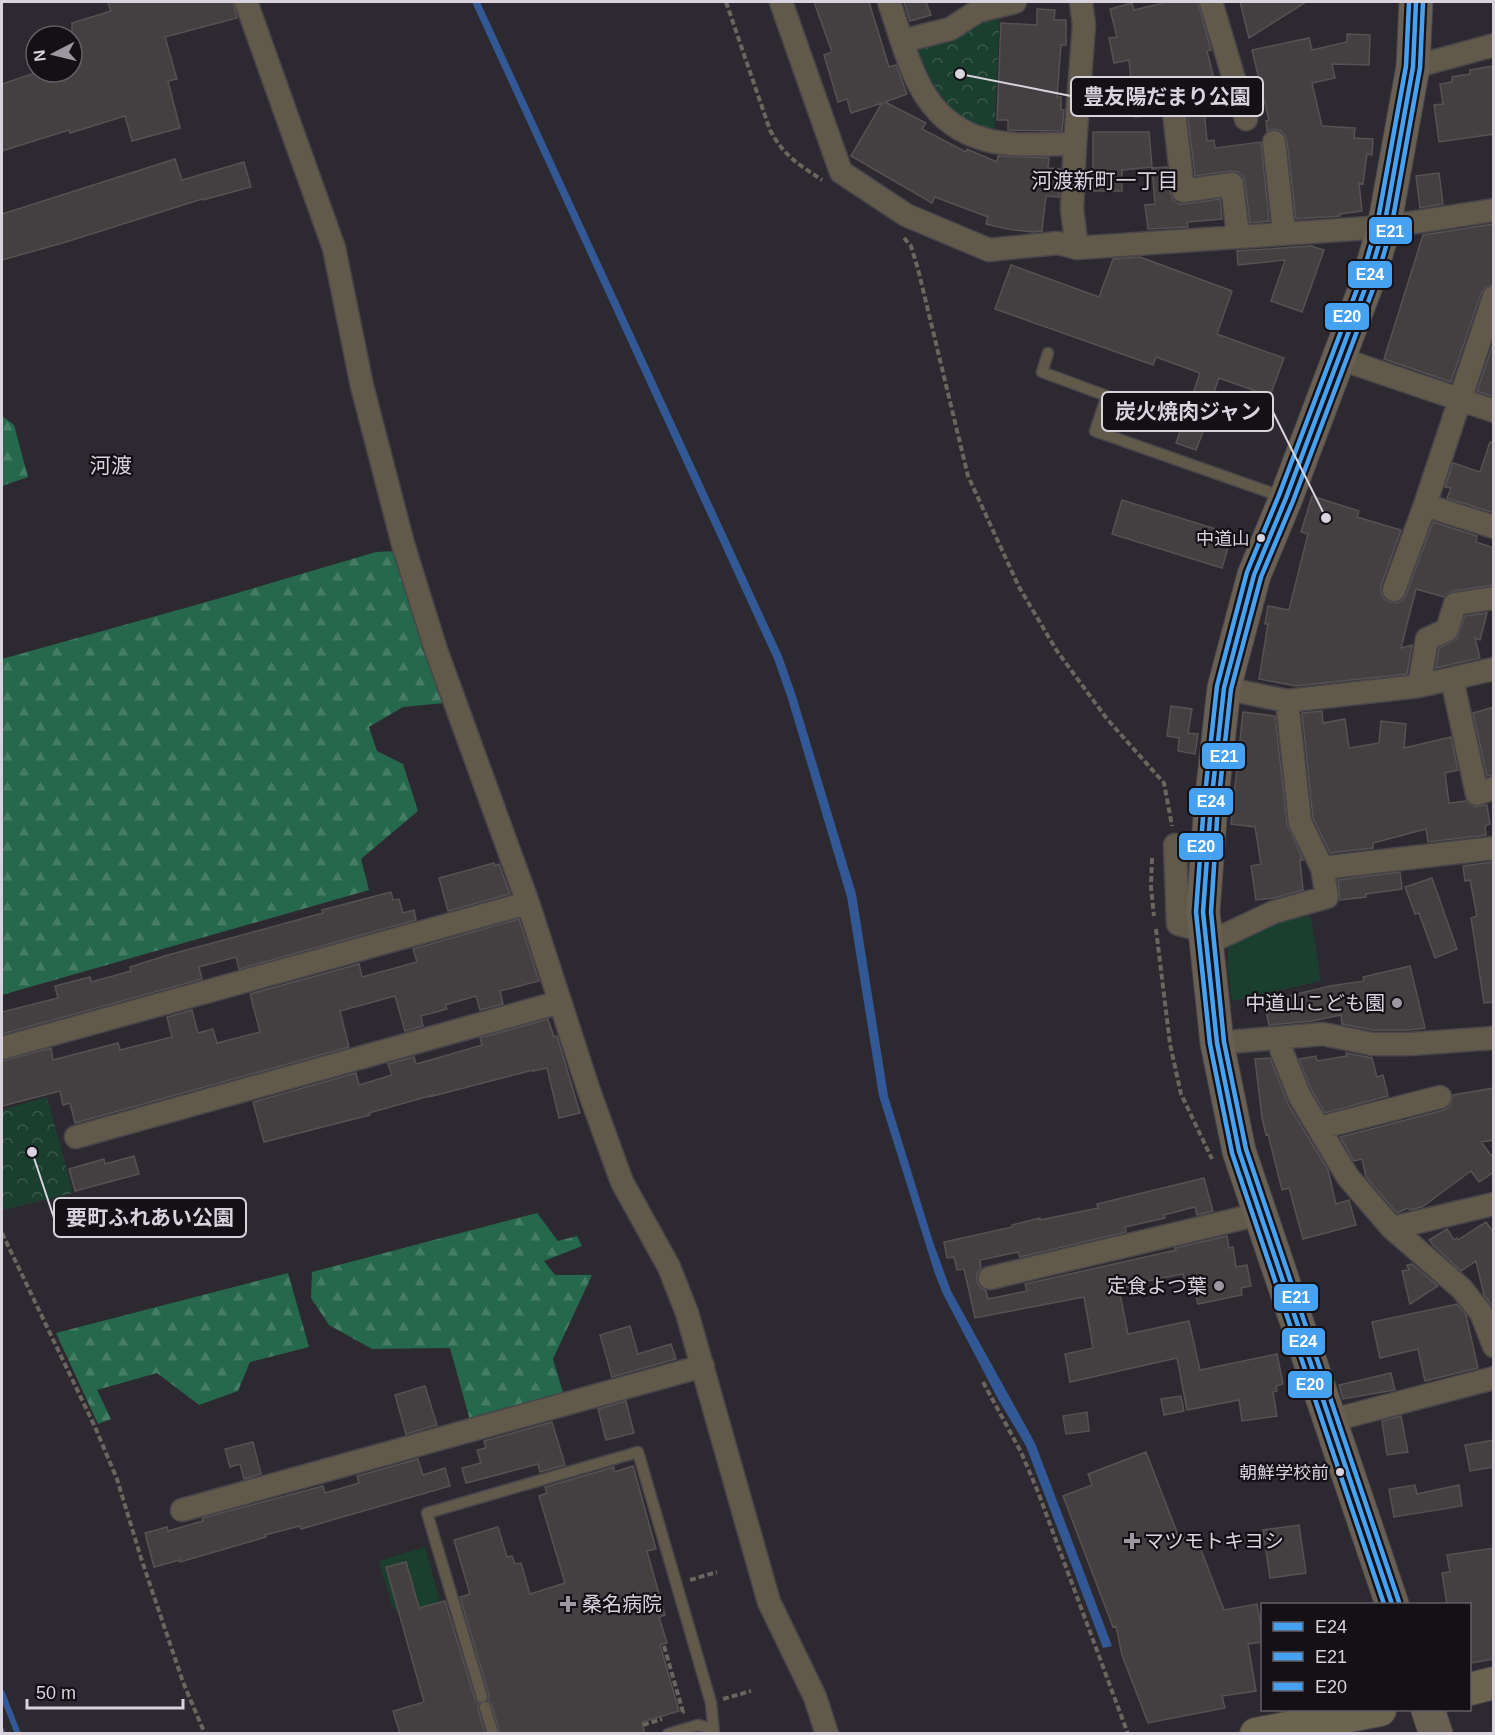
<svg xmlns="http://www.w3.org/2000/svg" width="1495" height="1735" viewBox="0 0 1495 1735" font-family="Helvetica,'Noto Sans JP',sans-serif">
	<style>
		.grass { fill: #1a3f2e }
		.forest { fill: url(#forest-firs) }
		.park { fill: url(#park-crowns) }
		.water { fill: #335896 }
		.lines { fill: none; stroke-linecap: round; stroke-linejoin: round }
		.stream { stroke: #335896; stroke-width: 6 }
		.building { fill: #444042; stroke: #565152; stroke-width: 1.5 }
		.lane-casing { stroke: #48454b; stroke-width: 13 }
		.street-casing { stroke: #48454b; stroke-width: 25 }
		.secondary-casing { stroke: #48454b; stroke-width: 34 }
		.highway-casing { stroke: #48454b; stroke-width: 35 }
		.path { stroke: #6a655e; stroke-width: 4; stroke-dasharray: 6 3; stroke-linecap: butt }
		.lane { stroke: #61594a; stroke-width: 10 }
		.street { stroke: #61594a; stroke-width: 22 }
		.secondary { stroke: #6d644f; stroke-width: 32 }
		.highway { stroke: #696053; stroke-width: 33 }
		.bus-1-casing { stroke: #131016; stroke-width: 9 }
		.bus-2-casing { stroke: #131016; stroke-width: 9 }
		.bus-3-casing { stroke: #131016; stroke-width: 9 }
		.bus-1 { stroke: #46a1f0; stroke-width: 4.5 }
		.bus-2 { stroke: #46a1f0; stroke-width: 4.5 }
		.bus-3 { stroke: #46a1f0; stroke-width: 4.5 }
		.bus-dot { fill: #d8d3dc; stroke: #131016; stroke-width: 2 }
		.poi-dot { fill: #9c98a0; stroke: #131016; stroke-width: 2 }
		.labels { text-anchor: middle; stroke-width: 4.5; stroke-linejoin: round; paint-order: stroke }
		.bus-label { font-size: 18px; fill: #d8d3dc; stroke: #131016; text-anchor: end }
		.poi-label { font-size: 20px; fill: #d8d3dc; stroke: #131016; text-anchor: end }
		.neighbourhood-label { font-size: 21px; fill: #d8d3dc; stroke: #131016 }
		.leader { fill: none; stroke: #d8d3dc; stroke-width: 2 }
		.callout-dot { fill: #d8d3dc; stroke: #131016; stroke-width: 2 }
		.callout { fill: #131016; stroke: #d8d3dc; stroke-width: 2 }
		.callout-label { font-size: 21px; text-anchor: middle; font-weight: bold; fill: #d8d3dc }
		.line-badge { stroke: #131016; stroke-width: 2 }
		.badge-label { font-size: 16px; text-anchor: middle; font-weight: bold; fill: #fff }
	</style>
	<defs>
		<pattern id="forest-firs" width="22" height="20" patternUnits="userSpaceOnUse" patternTransform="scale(1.5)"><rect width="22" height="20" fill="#25684b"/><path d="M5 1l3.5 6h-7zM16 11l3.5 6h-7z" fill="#447d64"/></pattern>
		<pattern id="park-crowns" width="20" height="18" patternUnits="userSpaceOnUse" patternTransform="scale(1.5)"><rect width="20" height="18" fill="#1a3f2e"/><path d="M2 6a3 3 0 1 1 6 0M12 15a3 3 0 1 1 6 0" fill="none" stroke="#3b5a4c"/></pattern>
	</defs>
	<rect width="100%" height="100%" fill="#2d2930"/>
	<path class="grass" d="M1311,916L1321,981L1232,1001L1228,972V942L1284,920Z
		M425,1547L440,1602L399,1614L392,1606L379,1561Z"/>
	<path class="forest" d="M2,416L14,425L28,477L2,486Z
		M397,551L445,703L403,707L369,727L377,751L403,764L418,811L361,859L369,890L2,995V659L210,601L376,552Z
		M537,1213L558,1241L577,1236L582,1246L544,1261L555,1275H592L553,1359L564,1396L471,1424L450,1348L372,1349L329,1325L311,1298L312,1272Z
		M288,1273L309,1347L250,1362L238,1391L199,1405L157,1373L97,1390L111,1419L98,1424L56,1333Z"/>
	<path class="park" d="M1000,14L994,133L966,123L933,95L915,53L921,44L981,18Z
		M47,1097L73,1193L3,1210L2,1206V1110Z"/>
	<path class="water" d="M472,2H480L782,656L796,696L856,894L888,1096L933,1242L951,1291L1035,1443L1112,1646L1103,1648L1026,1446L998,1399L943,1294L935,1274L879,1096L847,897L788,699L774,659Z"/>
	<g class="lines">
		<path class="stream" d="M2,1693L18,1734"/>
	</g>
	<path class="building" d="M108,2H233L237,18L165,37L177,79L168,81L180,128L132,141L125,116L70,133L69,130L2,151V84L38,72H72V23L111,11Z
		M814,2H869L889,67L896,65L907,94L885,102L926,123L922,129L966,152L967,149L997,162L998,156L1049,158L1048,168L1060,169L1059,197L1046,196L1042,231L1033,232L1007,229L986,224L988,217L935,197L932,203L851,156L882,103L851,113L847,99L838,102L824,55L832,52Z
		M904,2H926L931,15L910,21Z
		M1167,2H1198L1211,50L1207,51L1215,83L1221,82L1228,106L1204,109L1207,141L1214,140L1215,148L1261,142L1269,221L1250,223L1245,182L1243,176L1238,172L1230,171L1195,176L1187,110L1185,104L1180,100L1173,99L1166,102L1161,107V115L1135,117L1129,60L1114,63L1109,38L1117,37L1110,9L1132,3L1134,10Z
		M1240,2H1306L1249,38Z
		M1037,9L1055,10L1054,20H1066V45H1061L1057,97H1061V110H1064L1062,131L1008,130V120H997L1001,23L1037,25Z
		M1347,34L1370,35L1369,65L1332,64L1335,78L1312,83L1322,126L1355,128L1354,138L1373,139L1372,155L1367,154L1363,184L1359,183L1362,211L1340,214V216L1296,219L1287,141L1285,135L1280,130L1273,129L1267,131L1266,121L1269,120L1252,50L1309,38L1312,50L1347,42Z
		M1494,66V134L1439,142L1434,105L1443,104L1440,84L1452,82V77L1470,74V70Z
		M1093,132H1149L1152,167L1122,170V191H1093Z
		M175,159L182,180L244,162L251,187L203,200L202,199L66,242L2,260V214Z
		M1167,167L1170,193L1173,200L1178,204H1184L1220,199L1222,219L1187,222L1188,227L1148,229L1145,205L1155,204L1152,168Z
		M1439,173L1443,204L1420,208L1416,176Z
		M1494,224V284L1486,287L1481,293L1451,382L1384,359L1423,235Z
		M1311,246L1324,250L1302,312L1271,301L1285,260L1238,265L1237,251Z
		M1140,257L1232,291L1217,334L1284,358L1270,396L1219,378L1200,431L1203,432L1196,450L1176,443L1200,373L1156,357L1153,365L995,309L1011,265L1099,297L1113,259Z
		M1494,341V397L1477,391Z
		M1490,442H1494V513L1447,498L1451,488L1445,487L1453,463L1480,472Z
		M1312,496L1359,511L1357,517L1401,530L1381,586V592L1383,598L1389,602L1397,603L1403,600L1406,595L1433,522L1477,536L1476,542L1494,548V585L1453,591L1444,597L1416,589L1401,648L1412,645L1407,674L1296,686L1259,679L1268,624H1265L1268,606L1289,610L1308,534L1301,532Z
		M1122,500L1232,534L1222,568L1112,534Z
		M1487,613L1480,640L1475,638L1480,658L1436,668L1439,648L1457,639L1465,616Z
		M1171,706L1192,709L1188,733L1198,734L1195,754L1178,751L1179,738L1167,736Z
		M1494,707V775L1487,776L1473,713Z
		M1322,711L1323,723L1345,719L1349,748L1379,743L1381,721L1406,724L1404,748L1451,737L1458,770L1445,773L1449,803L1466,801L1475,807L1487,805L1490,824L1485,826L1486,835L1428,842L1426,829L1373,843V848L1330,853L1313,818L1302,713Z
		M1243,712L1275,716L1287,823L1303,860H1300L1303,890L1274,898L1256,900L1251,866L1261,864L1255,827L1231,824Z
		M1492,862L1494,873V1002L1484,1003L1471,918L1477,916L1470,880L1465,881L1463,866Z
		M494,863V866L499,864L510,894L448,911L439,878Z
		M1400,872L1402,889L1366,894V897L1340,900L1338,880Z
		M1432,878L1457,949L1435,958L1419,913L1415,914L1405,887Z
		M391,892L393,900L399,899L403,913L414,910L416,920L239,969L236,957L199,967L202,979L2,1034V1012L58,998L55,986L90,977L91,982L131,971L130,967L168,955L323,913L322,910Z
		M519,919L539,981L500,991L503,1004L480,1010L476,996L445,1005L447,1009L421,1016L423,1026L405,1031L395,996L340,1011L349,1047L75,1123L70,1103L63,1105L60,1091L2,1106V1061L51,1048L53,1060L118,1043L120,1050L172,1037L167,1017L192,1010L198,1033L213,1029L217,1043L260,1032L250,994L359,964L362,977L417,962L413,949Z
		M1410,966L1425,1028L1410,1030H1373L1342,1024L1341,1015L1312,1021L1269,1025L1264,1002L1330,986L1364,981L1363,977Z
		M548,1019L554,1037L557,1036L580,1113L559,1118L547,1068L533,1071V1070L433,1096V1095L369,1113L370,1115L264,1142L253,1102L356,1073L359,1085L392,1075L388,1064L414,1057L416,1064L448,1055L482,1045L480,1038Z
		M1346,1053L1372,1058L1377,1077L1383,1075L1388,1096L1325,1113L1312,1091L1299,1059L1316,1056L1317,1061L1347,1056Z
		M1270,1058L1288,1104L1328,1170L1336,1204L1349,1200L1356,1225L1303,1239L1289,1188L1282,1190L1268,1134L1266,1135L1262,1118L1255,1059Z
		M1494,1088V1140L1481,1142L1494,1159V1172L1479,1182L1471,1171L1422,1207L1410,1210L1408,1208L1397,1213L1366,1177L1362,1159L1354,1161L1340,1137L1444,1110L1450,1106L1453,1095Z
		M134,1156L139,1174L75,1191L69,1169L104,1159L105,1164Z
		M1204,1178L1213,1211L1197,1215L1195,1207L1164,1215L1165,1218L1125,1227L1126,1232L1020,1257L1018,1252L980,1260L981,1268L977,1274V1282L981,1288L986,1291L988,1299L1027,1291L1025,1284L1176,1250L1175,1248L1227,1236L1229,1248L1233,1247L1236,1267L1247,1265L1251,1286L1241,1288L1242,1295L1198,1304L1194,1288L1186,1289L1183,1274L1127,1285L1128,1287L1119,1289L1128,1334L1189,1321L1200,1370L1277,1354L1283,1384L1276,1386L1277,1391L1273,1392L1277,1416L1242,1421L1239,1400L1187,1410L1177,1358L1070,1382L1065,1354L1093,1348L1084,1297L975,1318L964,1269L957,1270L954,1257L947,1258L944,1242L1012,1227V1225L1040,1218V1220L1098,1208L1097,1204Z
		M1486,1222L1494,1233L1493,1307L1484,1295L1476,1261L1461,1271L1433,1245L1429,1240L1447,1229L1454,1240L1457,1238L1458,1240Z
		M1412,1264L1438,1286L1410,1304L1402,1271L1409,1270L1407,1265Z
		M1457,1304L1466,1315L1478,1368L1425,1381L1418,1349L1380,1358L1372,1322Z
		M630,1326L638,1354L671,1344L676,1359L612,1377L600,1335Z
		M1391,1373L1395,1390L1343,1399L1339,1385Z
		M425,1386L437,1425L406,1434L395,1395Z
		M1181,1396L1184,1411L1164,1415L1161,1399Z
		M626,1401L634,1433L606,1440L598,1409Z
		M1087,1412L1089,1431L1066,1434L1063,1416Z
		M1401,1416L1408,1452L1387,1455L1382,1421Z
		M552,1422L565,1465L540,1472L538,1464L466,1483L462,1468L481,1463L477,1450L486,1448L484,1441Z
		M1494,1440V1467L1470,1471L1465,1445Z
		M253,1442L261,1474L244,1479L240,1464L230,1467L225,1449Z
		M1146,1452L1180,1540L1195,1534L1224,1610L1257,1604L1263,1637V1642L1248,1644L1256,1691L1222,1696L1225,1708L1148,1723L1122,1655L1116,1626L1113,1627L1063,1496L1092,1485L1088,1474Z
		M418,1459L423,1475L445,1468L450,1486L301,1529L300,1526L265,1535L266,1537L180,1562V1560L154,1567L145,1533L167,1527L168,1531L203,1521L202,1518L323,1486L325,1493L359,1483L357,1476Z
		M633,1466L656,1549L647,1551L665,1615L659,1617L667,1643L660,1645L679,1711L642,1722L645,1734H500L492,1705L488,1701L489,1695L460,1597L470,1594L454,1540L498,1527L507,1557L512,1556L515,1564L521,1563L530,1594L565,1583L539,1496L547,1493L545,1487L614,1467V1472Z
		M1415,1485L1417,1494L1459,1485L1462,1506L1394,1517L1389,1489Z
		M1299,1525L1306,1573L1270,1578L1263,1530Z
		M1494,1548V1659L1470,1663V1605H1447L1442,1573L1450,1572L1447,1555Z
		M406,1562L419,1608L445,1601L475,1699L479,1703L478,1709L485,1734H400L393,1711L424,1702L386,1567Z"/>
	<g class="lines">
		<defs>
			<path id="lane" d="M1048,353L1042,372L1107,396L1095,431L1283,497
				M482,1697L427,1513L638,1452L711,1703L714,1734
				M485,1707L493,1734
				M668,1734L698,1725L713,1729"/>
			<path id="street" d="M246,2L334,248L362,386L403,544L436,650L528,903L589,1091L622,1182L669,1267L687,1313L769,1602L815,1697L827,1734
				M781,2L841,172L906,215L989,250L1058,243L1077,248L1072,209L1075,144
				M889,2C909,59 919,123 987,140C1013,147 1048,144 1075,144L1084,25L1081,2
				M1211,2L1246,119
				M902,41L950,29L978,11L1015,2
				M1413,67L1494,45
				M1174,112L1183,191L1232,184L1238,236
				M1274,142L1284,232
				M1077,248L1384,227L1494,210
				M1338,358L1494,411
				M1425,505L1494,527
				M1394,590L1425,505L1494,297
				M1452,679L1477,794L1494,788
				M1419,686L1427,639L1447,630L1455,604L1494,598
				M1224,688L1287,701L1419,686L1494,669
				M1287,701L1300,822L1322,868
				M1175,845L1178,924L1204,931
				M1206,944L1274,912L1327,897L1322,868L1494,848
				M1279,1038L1282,1052L1300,1097L1348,1177L1392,1228L1462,1289L1481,1313L1494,1346
				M1217,1043L1323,1034L1372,1044H1410L1494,1038
				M2,1048L528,903
				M1319,1128L1440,1097
				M76,1137L560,1002
				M1392,1228L1494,1204
				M990,1278L1260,1214
				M1329,1421L1494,1378
				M182,1510L703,1366"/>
			<path id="secondary" d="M1470,1689L1494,1683
				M1256,1734L1380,1710"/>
			<path id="highway" d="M1392,1604L1239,1151L1217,1043L1203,912L1211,804L1224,688L1254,575L1286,498L1369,278L1384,227L1413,67L1416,2
				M1428,1710L1436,1734"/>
		</defs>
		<use href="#lane" class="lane-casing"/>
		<use href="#street" class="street-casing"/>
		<use href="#secondary" class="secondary-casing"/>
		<use href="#highway" class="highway-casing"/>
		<path class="path" d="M726,2L770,130C784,156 798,164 822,180
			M904,238L911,246L918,269L968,476L1019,587L1057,651L1107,719L1164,783L1172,826
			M1152,858L1151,887L1154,916
			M1156,929L1170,1044L1181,1094L1212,1159
			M2,1233L95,1427L117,1479L141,1558L183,1682L205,1734
			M983,1382L1021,1452L1038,1492L1128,1734
			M690,1580L717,1572
			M664,1646L683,1712L680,1713
			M723,1699L751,1691
			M643,1725L662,1719
			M2,1729L3,1734"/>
		<use href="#lane" class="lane"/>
		<use href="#street" class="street"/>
		<use href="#secondary" class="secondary"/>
		<use href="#highway" class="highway"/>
		<defs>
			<path id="bus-1" d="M1392,1604L1239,1151L1217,1043L1203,912L1211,804L1224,688L1254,575L1286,498L1369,278L1384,227L1413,67L1416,2"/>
			<path id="bus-2" d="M1399,1602L1246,1149L1224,1042L1211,912L1218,805L1231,689L1261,577L1293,501L1376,281L1391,229L1420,68L1423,2"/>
			<path id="bus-3" d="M1384,1604L1232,1153L1210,1044L1196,912L1204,803L1217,686L1247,572L1279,495L1362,276L1377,225L1406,66L1409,2"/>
		</defs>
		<use href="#bus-1" class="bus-1-casing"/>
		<use href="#bus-2" class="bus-2-casing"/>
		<use href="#bus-3" class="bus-3-casing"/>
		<use href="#bus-1" class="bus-1"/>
		<use href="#bus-2" class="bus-2"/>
		<use href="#bus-3" class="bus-3"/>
	</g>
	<g class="bus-dot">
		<circle cx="1261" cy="538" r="5"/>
		<circle cx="1340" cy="1472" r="5"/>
	</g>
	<g class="poi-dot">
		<circle cx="1397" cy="1003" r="6"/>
		<circle cx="1219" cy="1286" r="6"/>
		<path d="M1129 1532h6v6h6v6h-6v6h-6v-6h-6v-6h6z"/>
		<path d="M565 1595h6v6h6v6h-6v6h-6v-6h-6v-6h6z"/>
	</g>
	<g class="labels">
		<g class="bus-label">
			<text x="1250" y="545">中道山</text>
			<text x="1329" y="1479">朝鮮学校前</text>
		</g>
		<g class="poi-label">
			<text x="1385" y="1010">中道山こども園</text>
			<text x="1207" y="1293">定食よつ葉</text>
			<text x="1144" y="1548" text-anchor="start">マツモトキヨシ</text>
			<text x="582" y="1611" text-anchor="start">桑名病院</text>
		</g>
		<g class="neighbourhood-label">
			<text x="1105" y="188">河渡新町一丁目</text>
			<text x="111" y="473">河渡</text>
		</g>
	</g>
	<path class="leader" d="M960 74L1071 96M1326 518L1273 412M32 1152L54 1218"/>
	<g class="callout-dot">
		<circle cx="960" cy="74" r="6"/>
		<circle cx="1326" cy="518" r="6"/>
		<circle cx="32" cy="1152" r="6"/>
	</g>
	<g class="callout">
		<rect x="1071" y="77" width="192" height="39" rx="6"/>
		<rect x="1102" y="392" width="171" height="39" rx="6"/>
		<rect x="54" y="1198" width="192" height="39" rx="6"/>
	</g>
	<g class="callout-label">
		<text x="1167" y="104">豊友陽だまり公園</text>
		<text x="1188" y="419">炭火焼肉ジャン</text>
		<text x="150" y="1225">要町ふれあい公園</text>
	</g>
	<g class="line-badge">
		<rect x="1368" y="216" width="45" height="29" rx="6" fill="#46a1f0"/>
		<rect x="1347" y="260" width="46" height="29" rx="6" fill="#46a1f0"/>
		<rect x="1324" y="302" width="46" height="29" rx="6" fill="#46a1f0"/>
		<rect x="1201" y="742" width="45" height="28" rx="6" fill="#46a1f0"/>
		<rect x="1188" y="787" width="46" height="29" rx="6" fill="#46a1f0"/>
		<rect x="1178" y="832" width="46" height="29" rx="6" fill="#46a1f0"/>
		<rect x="1273" y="1283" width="46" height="29" rx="6" fill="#46a1f0"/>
		<rect x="1281" y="1327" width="45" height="29" rx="6" fill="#46a1f0"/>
		<rect x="1287" y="1370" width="46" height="29" rx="6" fill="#46a1f0"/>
	</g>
	<g class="badge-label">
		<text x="1390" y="237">E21</text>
		<text x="1370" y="280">E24</text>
		<text x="1347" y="322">E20</text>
		<text x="1224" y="762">E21</text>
		<text x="1211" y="807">E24</text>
		<text x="1201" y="852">E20</text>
		<text x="1296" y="1303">E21</text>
		<text x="1303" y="1347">E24</text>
		<text x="1310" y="1390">E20</text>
	</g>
	<rect width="1495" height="1735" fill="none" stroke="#d8d3dc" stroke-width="6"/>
	<rect x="1261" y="1603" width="210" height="108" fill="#131016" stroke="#625e65" stroke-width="1.5"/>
	<rect x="1273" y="1622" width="30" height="9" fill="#46a1f0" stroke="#625e65" stroke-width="1.5"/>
	<text x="1315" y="1633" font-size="18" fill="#d8d3dc">E24</text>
	<rect x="1273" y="1652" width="30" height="9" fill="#46a1f0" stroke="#625e65" stroke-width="1.5"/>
	<text x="1315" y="1663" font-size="18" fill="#d8d3dc">E21</text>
	<rect x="1273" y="1682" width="30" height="9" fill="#46a1f0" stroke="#625e65" stroke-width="1.5"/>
	<text x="1315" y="1693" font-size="18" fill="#d8d3dc">E20</text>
	<g transform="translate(54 54) rotate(263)"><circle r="28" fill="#131016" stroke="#625e65" stroke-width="1.5"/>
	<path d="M0-4.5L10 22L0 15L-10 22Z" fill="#9c98a0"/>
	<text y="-9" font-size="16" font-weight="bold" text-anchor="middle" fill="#d8d3dc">N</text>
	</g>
	<path d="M27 1699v9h156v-9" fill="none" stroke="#d8d3dc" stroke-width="3"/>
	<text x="36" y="1699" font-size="18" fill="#d8d3dc" stroke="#131016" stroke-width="4.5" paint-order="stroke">50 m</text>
</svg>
